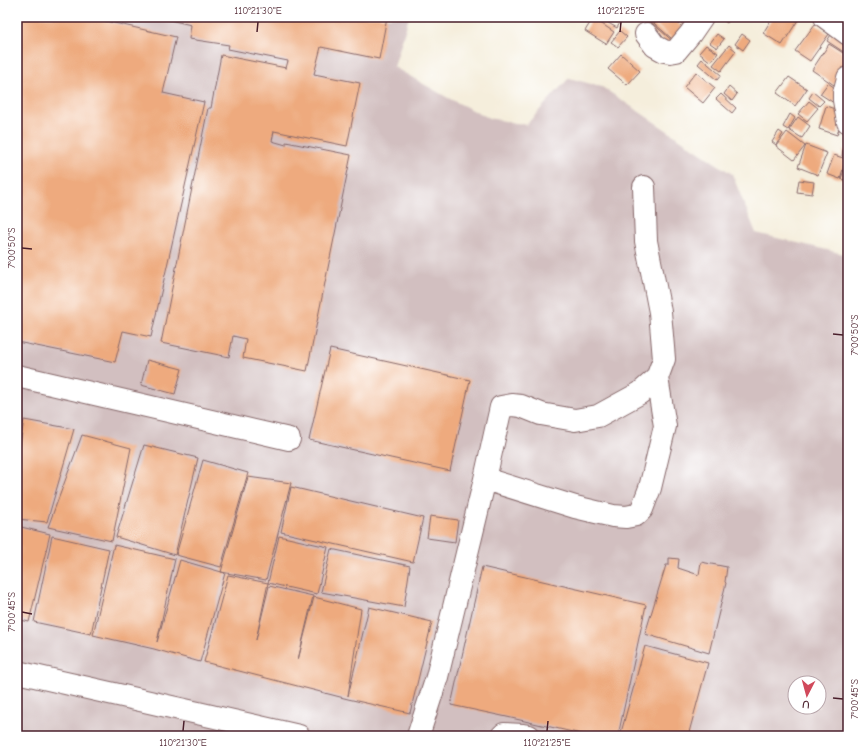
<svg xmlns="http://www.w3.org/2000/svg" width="865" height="753" viewBox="0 0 865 753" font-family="'Comic Neue',sans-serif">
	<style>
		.industrial { fill: #d2bfc0; fill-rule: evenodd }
		.building { fill: #eeaa7e }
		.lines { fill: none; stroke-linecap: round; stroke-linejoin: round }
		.minor-casing { stroke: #866769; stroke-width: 24 }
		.minor { stroke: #fff; stroke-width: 22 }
		.ticks { fill: none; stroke: #4a1f2b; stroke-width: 1.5 }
		.neatline { fill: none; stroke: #4a1f2b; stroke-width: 1.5 }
		.ticks-label { font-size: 10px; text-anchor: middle; fill: #4a1f2b }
	</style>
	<rect width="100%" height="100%" fill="#fff"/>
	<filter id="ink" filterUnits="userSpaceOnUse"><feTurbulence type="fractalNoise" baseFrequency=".025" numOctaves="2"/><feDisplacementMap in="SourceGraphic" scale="8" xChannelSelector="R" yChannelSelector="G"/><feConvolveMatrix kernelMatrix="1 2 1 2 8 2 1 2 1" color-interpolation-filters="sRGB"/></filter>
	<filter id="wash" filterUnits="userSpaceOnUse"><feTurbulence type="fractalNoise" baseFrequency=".012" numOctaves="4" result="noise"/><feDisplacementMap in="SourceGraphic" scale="16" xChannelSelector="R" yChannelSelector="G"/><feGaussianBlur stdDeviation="0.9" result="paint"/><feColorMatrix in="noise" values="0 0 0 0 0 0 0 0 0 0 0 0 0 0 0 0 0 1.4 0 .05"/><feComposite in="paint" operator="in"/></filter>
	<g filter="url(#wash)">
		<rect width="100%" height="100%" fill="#f5eedc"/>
		<path class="industrial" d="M17,17H409L394,67L448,98L489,118L526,125L569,78L602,87L732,174L756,233L848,255V736H17ZM795,683H819V707H795Z"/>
		<g id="blocks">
			<path class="building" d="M17,17H88L176,37L163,93L204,102L151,337L123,331L115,362L17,342Z
				M157,17H387L379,59L321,47L314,74L360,83L347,146L274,131L272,141L286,145V142L351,155L307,371L243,358L246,339L233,336L229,357L161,343L208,108H211L221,55L286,68L288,61L228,49L229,45L189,39L191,25Z
				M598,17H623L617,28Z
				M647,17H671L689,33L679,45Z
				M674,17H694L686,27Z
				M719,17H731L727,23Z
				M773,17H800L782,45L763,33Z
				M593,18L614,32L606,44L585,31Z
				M651,22L675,43L671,48L647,27Z
				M815,24L829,34L810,61L795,51Z
				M834,30L848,39V48L845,53L827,41Z
				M620,31L627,37L618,47L611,42Z
				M717,34L724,39L717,48L710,43Z
				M742,34L750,40L743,50L735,44Z
				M829,44L848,56V64L834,85L812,70Z
				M706,45L718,53L711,62L699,53Z
				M729,45L736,51L721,71L713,65Z
				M621,54L640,71L627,85L608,69Z
				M702,59L721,75L717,80L698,64Z
				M696,72L715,88L703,103L684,87Z
				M789,77L807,89L795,106L777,93Z
				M828,83L841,92L834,103L820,94Z
				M729,87L737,94L732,101L724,94Z
				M813,92L824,101L819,106L809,98Z
				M721,94L736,108L732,113L716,99Z
				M809,101L818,108L807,121L798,114Z
				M826,106L844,112L837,135L819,129Z
				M790,114L795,118L788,130L783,127Z
				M798,117L810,126L802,138L789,130Z
				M779,131L783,134L776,145L772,142Z
				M787,132L805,146L794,160L776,146Z
				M806,145L827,153L818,175L798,167Z
				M843,150H848V157L842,156Z
				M834,155L846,159L840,179L827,174Z
				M848,158V181L841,179Z
				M799,180L814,182L812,194L797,192Z
				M330,349L470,380L450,471L309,440Z
				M147,360L182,369L175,394L141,385Z
				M24,420L74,429L47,522L17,519V463Z
				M82,435L131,448L112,541L48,527Z
				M144,445L198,458L175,555L116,537Z
				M203,460L248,473L221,567L176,555Z
				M248,477L291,483L266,580L221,572Z
				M291,487L423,518L413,562L281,532Z
				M430,516L458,520L455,542L427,538Z
				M17,526L50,534L29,622L17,619Z
				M52,536L109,549L91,634L34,622Z
				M279,536L328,547L317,594L268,583Z
				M114,545L175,559L157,642L180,560L225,573L200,662L154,649L93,635Z
				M331,549L410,566L404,607L321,592Z
				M669,558L679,559L678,568L699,575L701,562L727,567L725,582L726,583L709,653L645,634L666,565H669Z
				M482,567L646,605L618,736H590L507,717L451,705Z
				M228,575L268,583L256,640L269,586L313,596L298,660L314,597L361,609L348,696L369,607L432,622L410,713L348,699L204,662Z
				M645,646L708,663L688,736H620Z"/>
		</g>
	</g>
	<g filter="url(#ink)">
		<use href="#blocks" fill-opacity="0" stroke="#866769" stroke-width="1"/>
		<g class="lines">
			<defs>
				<path id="minor" d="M825,17L848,34
					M646,34L655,46L664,51L670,52L676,51L691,33L702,17
					M848,78L844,93V100L848,122
					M17,376L289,439
					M485,479L501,407L512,405L521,406L541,414L575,420L598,416L640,393L657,378L664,359L660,312L646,241L644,187
					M17,672L299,736
					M418,736L437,677L485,479L575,507L613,516L626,517L636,515L642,509L650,488L665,426L657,378
					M502,736L504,734L523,735L529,736"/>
			</defs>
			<use href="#minor" class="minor-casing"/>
			<use href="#minor" class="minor"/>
		</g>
	</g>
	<path class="ticks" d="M257,32L258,22M620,32L621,22M22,248L32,249M833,334L843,335M22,612L32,614M833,698L843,699M183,731L184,721M547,731L548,721"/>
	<rect width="865" height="753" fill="none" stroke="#fff" stroke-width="44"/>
	<g transform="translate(807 695) rotate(186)"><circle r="19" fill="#ffffff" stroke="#b7a5aa"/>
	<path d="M0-3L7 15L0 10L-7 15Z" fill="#d1495b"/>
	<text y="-6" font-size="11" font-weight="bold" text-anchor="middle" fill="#4a1f2b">U</text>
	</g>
	<rect x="22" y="22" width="821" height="709" class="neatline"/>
	<g class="ticks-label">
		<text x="258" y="14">110°21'30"E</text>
		<text x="621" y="14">110°21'25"E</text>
		<text transform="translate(11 248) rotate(-90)" y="4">7°00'50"S</text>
		<text transform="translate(854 335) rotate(-90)" y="4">7°00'50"S</text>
		<text transform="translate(11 612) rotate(-90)" y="4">7°00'45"S</text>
		<text transform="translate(854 699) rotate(-90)" y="4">7°00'45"S</text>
		<text x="183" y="746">110°21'30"E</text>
		<text x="547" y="746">110°21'25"E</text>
	</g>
</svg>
